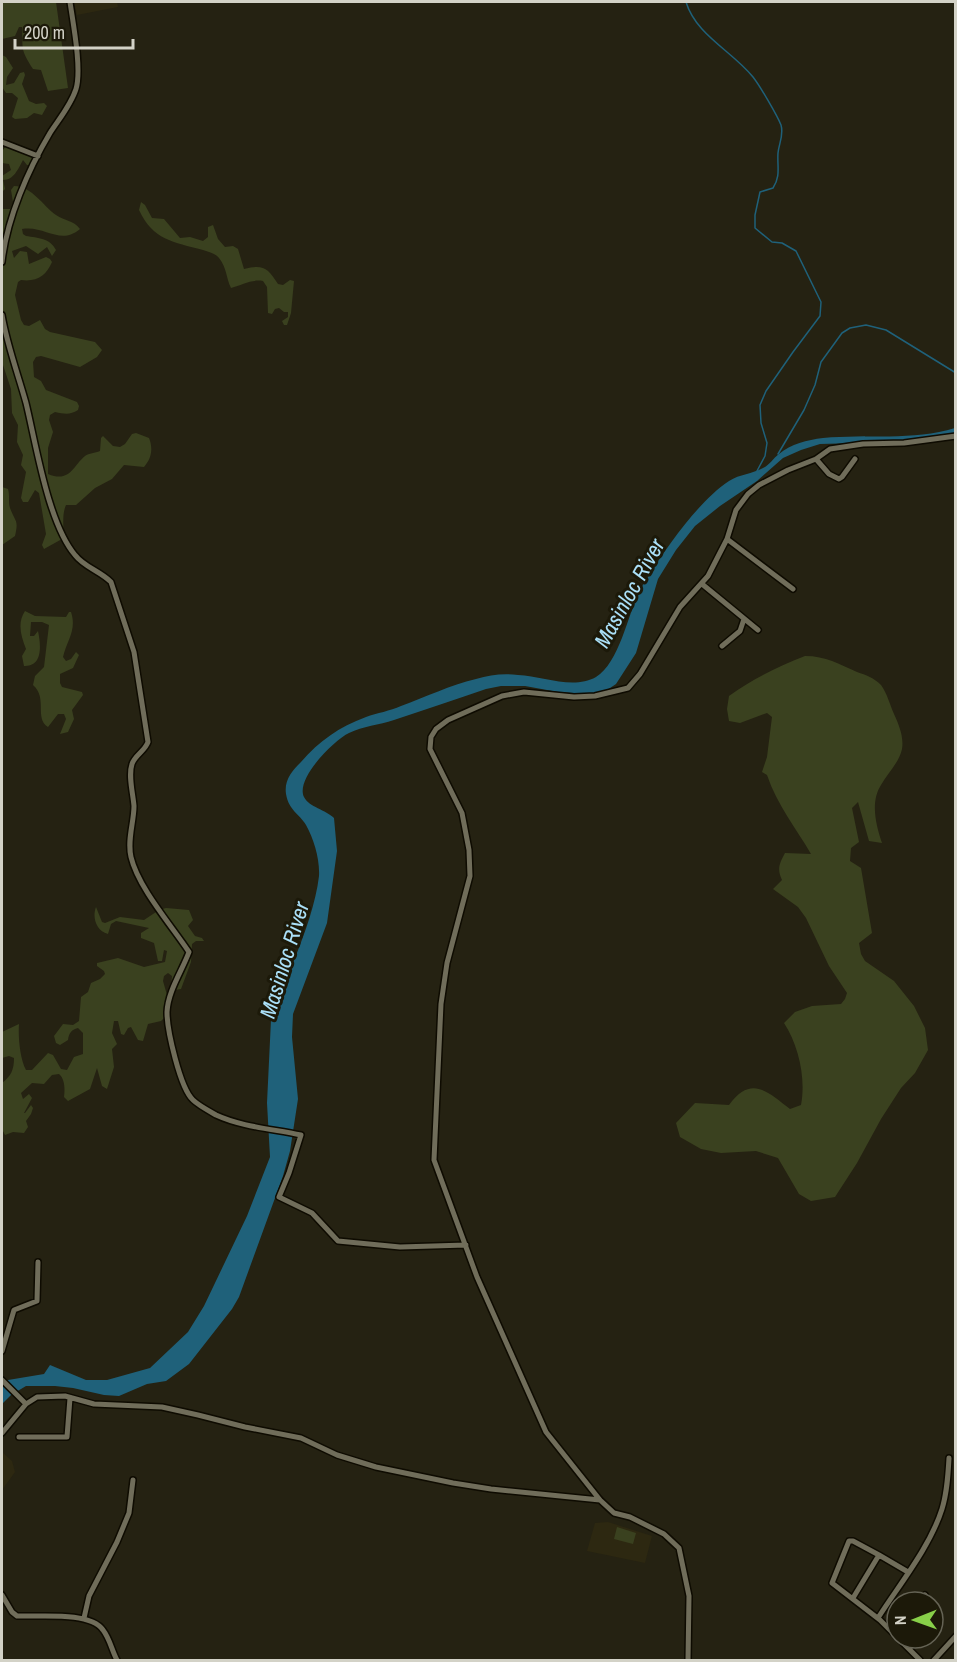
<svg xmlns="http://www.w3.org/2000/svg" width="957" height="1662" viewBox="0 0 957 1662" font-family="'Archivo Narrow',sans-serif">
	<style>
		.built { fill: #2d2811 }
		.green { fill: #3a411f }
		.water { fill: #1f617a }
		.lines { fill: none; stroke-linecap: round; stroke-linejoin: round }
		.stream { stroke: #1f617a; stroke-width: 1.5 }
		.minor-casing { stroke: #0e0b01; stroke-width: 8 }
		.minor { stroke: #706d5a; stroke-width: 5 }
		.labels { text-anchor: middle; stroke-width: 6; stroke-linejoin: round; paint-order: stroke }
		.water-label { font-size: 22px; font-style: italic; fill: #abe0f8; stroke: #1c1909 }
	</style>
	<rect width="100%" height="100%" fill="#252212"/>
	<path class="built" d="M74,2H117L118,7L77,15Z
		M2,1452L12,1461L15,1472L2,1490Z
		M608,1522L652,1536L645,1563L587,1551L595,1523Z"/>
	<path class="green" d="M2,2H56L68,88L48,91L41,70L33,69C20,49 23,49 22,27H19L15,36L2,39Z
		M2,55L6,57L13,68L7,77L6,85L14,83L20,73L24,72L25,75L22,84L29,101L36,104L44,103L47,106L42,115L34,113L27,118L15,119L12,117L18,98L12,93H6L2,87Z
		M7,145L33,156L34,160L32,165H27L23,160C18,169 14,180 3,180L5,189L2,192V176L11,170L9,164L2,163V151Z
		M14,186C32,186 43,206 56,215C65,221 73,220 80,229C60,246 45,225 22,229L23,234L26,236C38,238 50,238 56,250L52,256L47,247L38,254L26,246L12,251L14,258L20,251L27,252L29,264L46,257L50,259L52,262C46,276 37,282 21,280L18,282L15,295L21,320L24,325L29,326L40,320L45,329L50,332L95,342L102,350L97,357L80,367L41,356L36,357L33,362L34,377L41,381L46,390L77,402L79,406L78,410C70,415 65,414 55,412L50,415L49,420L53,432L48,448V474C70,483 73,466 85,456C89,453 95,453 100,451L101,438L103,436L113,446L120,447L125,444L132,434L136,433L149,438C153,448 152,458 144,467L124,465L112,479L95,488L76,505H66C61,516 65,528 62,539L44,549L42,545L46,534L39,493L35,490L28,502H23L21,498L26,472L21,465L23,455L17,442L18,425L12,413L11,389L2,362V209H10L13,202L11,190Z
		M141,202L145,205L152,218L164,219L180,238L190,237L203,241L208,237V227L213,225L218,239L225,247L233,246L238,249L244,269C263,264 268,268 278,284L283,285L290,280L294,281L291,313L287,325H284L282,321L288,317V312H284L279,308L275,309L272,314L268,313L267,287L263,281C252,279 242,285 231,288C226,278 227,268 219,258C215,253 209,252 203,250C173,242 153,240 139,210Z
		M2,487L8,489C10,496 8,502 10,508C15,522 19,519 15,536L2,545V505L3,502Z
		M25,611L35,616L66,617L69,612H71C77,630 67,640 63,657L66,661L71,659L76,652L79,655L73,668L60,674V683L62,687L82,692L83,695L72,710L74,719L68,732L60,734L66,719L64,714H58L48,727C34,718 48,698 33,685L35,676L44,667L49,625L42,622H31L30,636H34L38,631C41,645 43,667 24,666L22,656L26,649C21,636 17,623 25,611Z
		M805,656C826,656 839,664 857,672C866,675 874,678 881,685C887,693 890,705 894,714C899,725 904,737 902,749C899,763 887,774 881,785C870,802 876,825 882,843L869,841L858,802L852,808L859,842L851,848L850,861L861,868L872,933L859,943L861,954L865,961L894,981L914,1006L925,1028L928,1050L915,1073L901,1088L881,1119L857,1163L835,1197L811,1201L799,1194L778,1158L756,1151L721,1153L701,1149L680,1137L676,1123L695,1103L729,1105C751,1075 767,1091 790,1109L801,1105C806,1079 799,1046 784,1023L795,1012L812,1006L841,1004L845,999L847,993L829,966L806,918L798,907L773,889L782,880C777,869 779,864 785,853L811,854C796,828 777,805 767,775L762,772L767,757L772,717L767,713L740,723L729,721L727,709L729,696C753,679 777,667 805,656Z
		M96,907L102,922L105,923L120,917L144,920L159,910L166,908L189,910L193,920L188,926L195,936L202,938L204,941H196L192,944L191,962L181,989L175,990L171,987L172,976L168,973L164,976L163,981L167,995L164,1018L161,1021L148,1024L143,1041L138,1040L131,1027L128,1028L124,1035L121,1034L118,1021H114L112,1033L117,1044L112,1049L114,1067L107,1089L102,1086L97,1068L90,1089L68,1101L64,1097C65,1089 65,1079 59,1074L52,1075L44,1084L32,1083L21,1093L23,1099L29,1094L32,1098L24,1113H25L31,1105L33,1108L31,1114L26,1121L28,1127L24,1133L13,1132L5,1135L2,1129V1083C11,1076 14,1070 14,1058L9,1056L2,1058V1032L19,1024C18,1037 20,1059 26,1070H32L48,1053L53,1055L61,1069L67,1070L74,1057L83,1054V1033L78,1028C71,1030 69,1033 68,1040L60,1045L56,1043L54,1036L63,1024L73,1025L79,1021L81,997L88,992L91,983L100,979L105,974L104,971L97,966V963L118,958L144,967L165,962L167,951L164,950L162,961H158L154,943L141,938V933L149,928L116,921L111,924L108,934C96,931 92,917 96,907Z
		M617,1527L636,1533L633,1544L614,1539Z"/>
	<path class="water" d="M955,428V433L893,442L820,444L801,450L783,458L757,481L720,506L695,526L676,550L658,579L636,653L616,684L607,690L589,694L558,692L525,686H501L486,689C456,699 425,710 394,720C379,725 363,726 349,733C334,740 295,779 304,797C309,807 326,810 334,818L337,851L327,923L293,1014L292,1037L298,1099L290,1151L283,1176L239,1297L232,1309L189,1364L166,1381L147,1384L119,1396L104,1395L73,1388L55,1386H26L11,1395L2,1404V1381L44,1374L50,1365L86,1380H107L150,1368L188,1332L204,1306L247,1216L270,1157L267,1103L272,999C276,984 288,972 295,958C305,933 316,902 319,876C320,860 314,839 306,825C299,813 289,811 286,794C284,780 292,771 301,762C319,741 339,727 366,717C377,713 390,711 401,706C426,697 450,685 476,679C490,675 503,673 518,675C543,676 573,690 596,677C619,663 628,615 639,592C642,586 646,580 650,574C668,545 700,500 729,481C740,474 752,474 763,468C770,465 773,458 779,454C791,444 807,440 823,438C867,434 913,441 955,428Z"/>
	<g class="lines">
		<path class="stream" d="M686,2C696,35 732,51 753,77C760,86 777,115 781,125C784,135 779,143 778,153C777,166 781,176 773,188L760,192L755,215V228L772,242L782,243L796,251L821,302L820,316L793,352L766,391L760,405L761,423L767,443L765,456L757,471
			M778,454L804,410L815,385L821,362L842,333L850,328L866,325L886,330L956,373
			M322,1660H335"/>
		<defs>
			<path id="minor" d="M2,142L38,156
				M2,262C7,218 28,170 50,133C59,119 71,105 76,89C82,69 73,23 70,2
				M2,315C7,345 18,374 26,403C36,444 48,523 75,555C84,567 100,571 111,582L134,652L148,742C145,751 135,755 132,764C128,776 133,793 134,806C134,822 127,840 131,857C138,887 171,925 189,952C182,971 168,991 167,1012C167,1030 180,1088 193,1100C198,1105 209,1111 216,1115C242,1127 273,1129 301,1135L289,1173L279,1197L312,1213L338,1241L400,1247L466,1245
				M816,459L829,474L839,479L842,477L855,459
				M727,539L793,589
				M702,584L758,630
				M722,646L740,631L744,619
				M2,1351L14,1310L37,1301L38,1262
				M2,1380L26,1404
				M2,1433L26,1404L37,1397L65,1396L94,1404L162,1407L198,1415L245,1427L301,1438L337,1455L376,1467L453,1483L491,1489L600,1500
				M19,1437H67L70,1398
				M879,1555L853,1541H849L832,1583L880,1620L920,1660
				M2,1595L12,1612L17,1616C39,1617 90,1611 103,1630C110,1639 112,1651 117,1660
				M853,1598L879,1555L908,1572
				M920,1602L925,1595
				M84,1618L89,1596L117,1542L129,1513L133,1480
				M878,1618C899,1585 930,1547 942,1509C947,1493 948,1476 949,1458
				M909,1649L918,1638
				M688,1660L689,1596L679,1548L664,1534L630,1517L614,1513L600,1500L546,1432L477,1277L434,1160L441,1004L447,963L470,876L469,850L462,813L430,749L431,737L436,729L448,720L502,696L524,692L574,697L595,696L628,688L640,674L680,607L708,576L727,539L736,510L748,494L759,485L788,470L816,459L830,449L863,444L904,443L956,436
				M934,1660L956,1636"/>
		</defs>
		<use href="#minor" class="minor-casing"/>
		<use href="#minor" class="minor"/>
	</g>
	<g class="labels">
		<g class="water-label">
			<text transform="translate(629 593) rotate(-61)" y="8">Masinloc River</text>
			<text transform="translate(284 960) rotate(-73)" y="8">Masinloc River</text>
		</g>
	</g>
	<rect width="957" height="1662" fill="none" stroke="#d3d2c7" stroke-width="6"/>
	<g transform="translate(915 1620) rotate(269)"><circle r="28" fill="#1c1909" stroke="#656355" stroke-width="1.5"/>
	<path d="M0-4.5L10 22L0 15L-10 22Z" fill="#88cf49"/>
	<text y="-9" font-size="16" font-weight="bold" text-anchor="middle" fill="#d3d2c7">N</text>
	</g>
	<path d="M15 39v9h118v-9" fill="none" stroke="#d3d2c7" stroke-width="3"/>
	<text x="24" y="39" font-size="18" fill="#d3d2c7" stroke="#1c1909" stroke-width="4.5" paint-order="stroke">200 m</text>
</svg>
